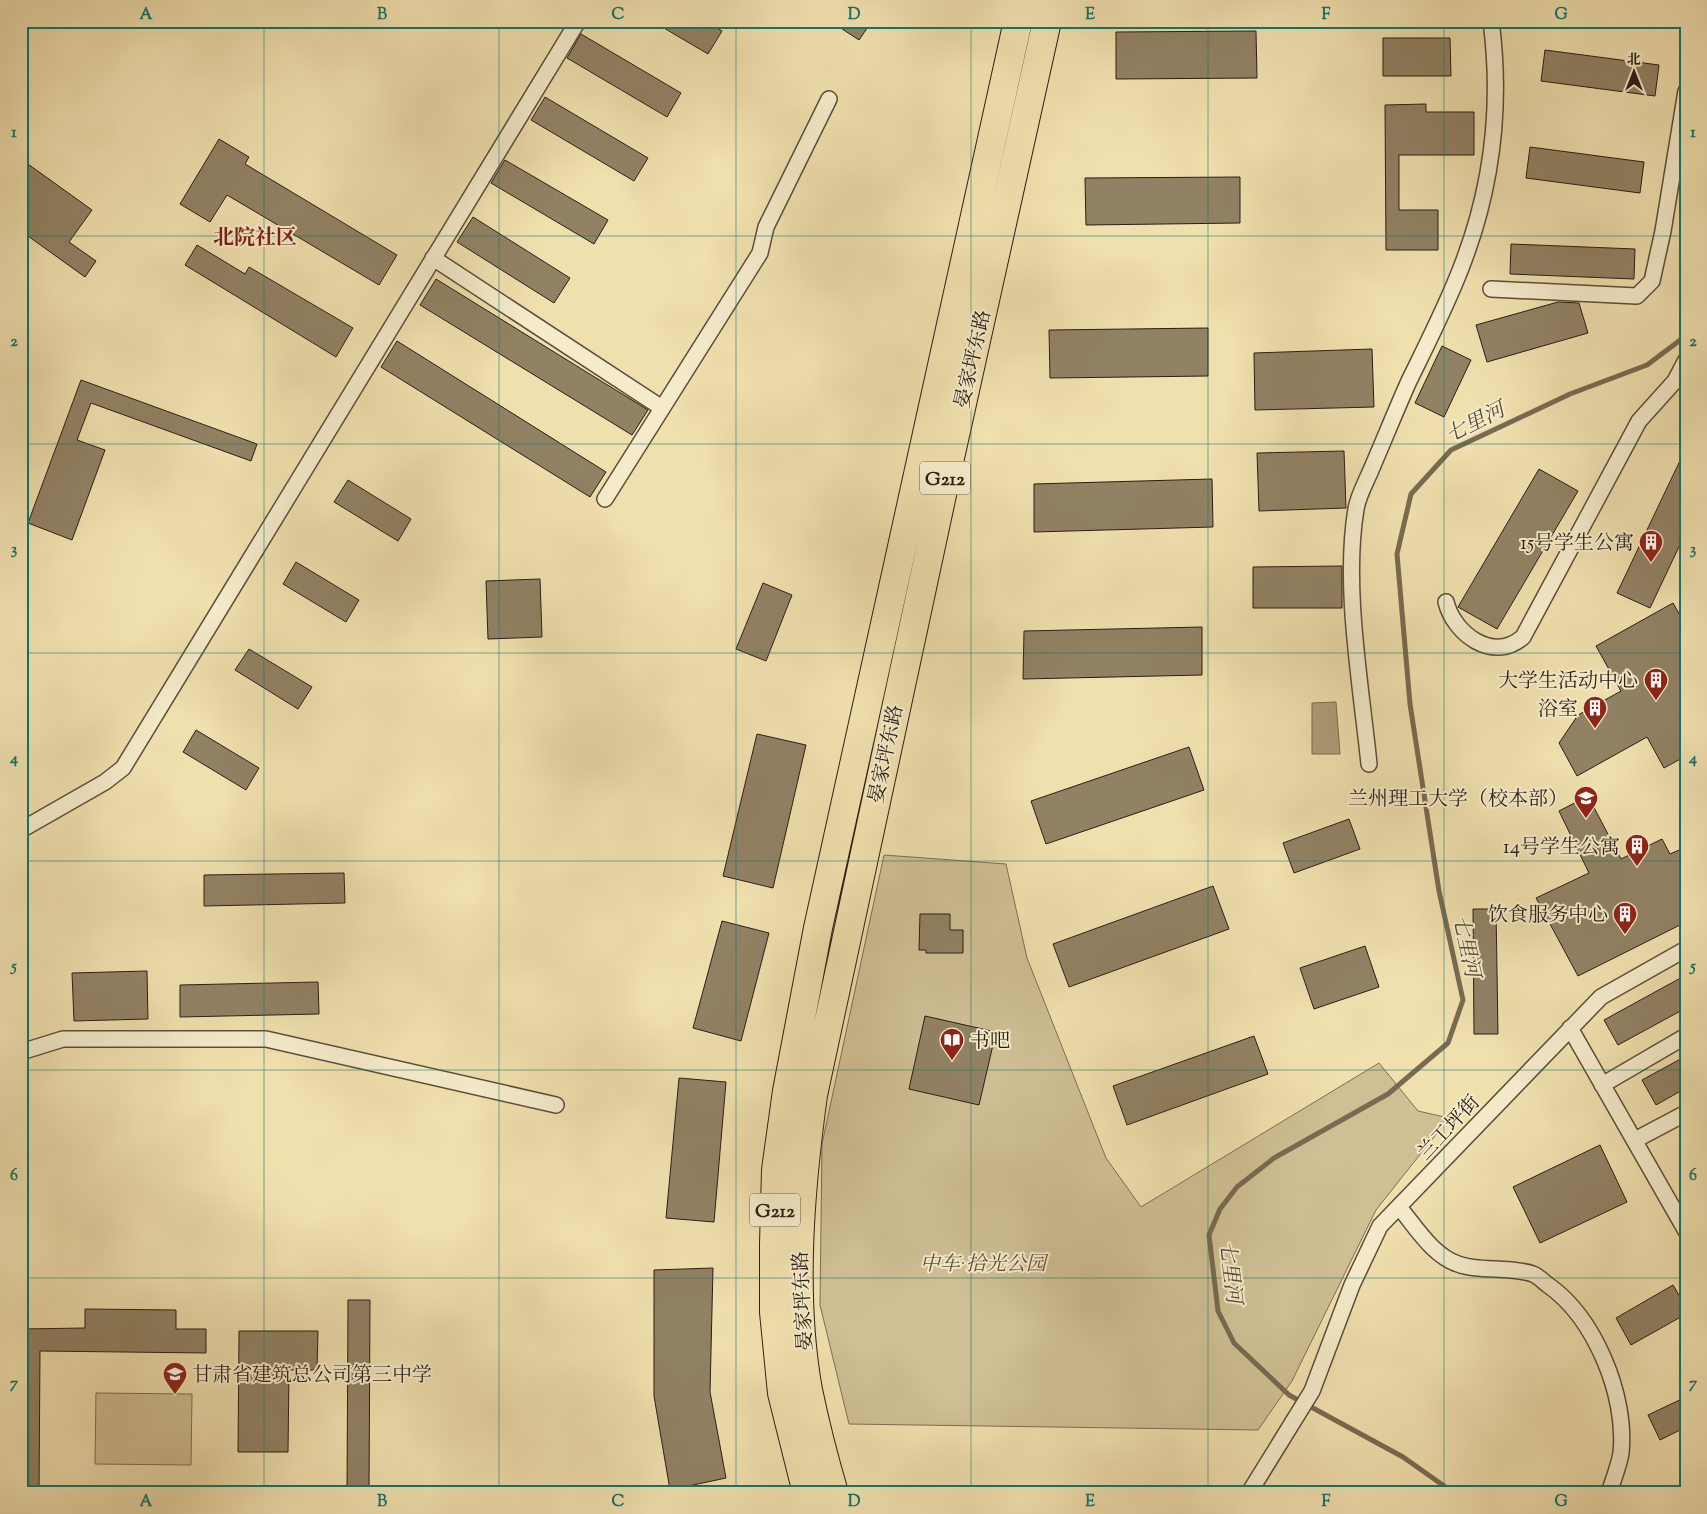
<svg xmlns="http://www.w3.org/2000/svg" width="1707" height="1514" viewBox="0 0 1707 1514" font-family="'Sorts Mill Goudy','Noto Serif SC',serif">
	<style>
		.green { fill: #cfbf94; stroke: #7d6e54 }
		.water { fill: #ad9e7a; stroke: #796a51 }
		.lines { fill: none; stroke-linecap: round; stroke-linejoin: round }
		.stream { stroke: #796a51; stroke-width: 5 }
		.building { fill: #918264; stroke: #2b1d14 }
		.street-casing { stroke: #5c4e3a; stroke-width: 18 }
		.highway-casing { stroke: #2b1d14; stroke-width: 30 }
		.street { stroke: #f5ebca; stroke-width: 15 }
		.highway { stroke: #f0e0ae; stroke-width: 28 }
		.grid { fill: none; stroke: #0f766e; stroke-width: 1; stroke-opacity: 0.55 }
		.labels { text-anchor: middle; stroke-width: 4; stroke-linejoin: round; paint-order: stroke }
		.shield { fill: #f5ebca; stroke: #685b4b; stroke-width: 1 }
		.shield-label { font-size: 19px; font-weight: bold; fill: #2b1d14 }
		.street-label { font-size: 20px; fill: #2b1d14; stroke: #f5ebca }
		.poi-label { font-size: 20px; fill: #2b1d14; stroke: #f5ebca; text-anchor: end }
		.park-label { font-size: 20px; font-style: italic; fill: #5c4e3a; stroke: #f5ebca }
		.neighbourhood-label { font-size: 21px; font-weight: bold; fill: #7a1f14; stroke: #f5ebca }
		.water-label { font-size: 21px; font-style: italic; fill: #584a38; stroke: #f5ebca }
		.neatline { fill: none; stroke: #0f766e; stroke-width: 2 }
		.grid-label { font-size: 16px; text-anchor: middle; font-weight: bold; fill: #0f766e }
	</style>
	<rect width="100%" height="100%" fill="#f0e0ae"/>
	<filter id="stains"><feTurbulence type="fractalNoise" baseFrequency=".004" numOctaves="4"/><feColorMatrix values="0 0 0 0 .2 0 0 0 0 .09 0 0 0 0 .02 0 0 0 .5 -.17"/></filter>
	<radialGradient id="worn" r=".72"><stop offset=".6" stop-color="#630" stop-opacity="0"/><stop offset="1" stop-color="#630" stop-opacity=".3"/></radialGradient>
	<path class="green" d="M884,855L1006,864L1027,958L1106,1158L1141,1207L1379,1063L1418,1111L1449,1118L1376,1210L1292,1381L1258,1430L849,1424L820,1305L822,1144Z
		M96,1393L192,1394L191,1465L95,1464Z"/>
	<path class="water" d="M1336,702L1340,754H1312V703Z"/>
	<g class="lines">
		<path class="stream" d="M1454,1493L1403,1457L1289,1395L1234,1343L1218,1311L1209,1235L1220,1209L1237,1187L1274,1158L1388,1094L1448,1043L1463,1000L1439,891L1410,704L1397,554L1411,494L1451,450L1570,394L1647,365L1683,338L1686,329"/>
	</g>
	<path class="building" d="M652,21H705L722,31L708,54Z
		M830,21H872L859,40Z
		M1256,31L1257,78L1116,79V32Z
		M581,34L681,93L667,117L567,58Z
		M1383,38H1450L1451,76H1383Z
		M1545,50L1659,65L1655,96L1541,81Z
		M545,97L648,158L634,181L531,120Z
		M1426,104V112H1474V155H1399V210H1438V250H1386L1385,105Z
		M219,139L249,157L245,164L397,255L379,285L227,195L210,222L180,204Z
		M1530,147L1644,162L1640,193L1526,178Z
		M21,159L92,210L69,242L96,261L85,277L21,231Z
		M505,160L608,220L594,244L491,183Z
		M1240,177V223L1086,225L1085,178Z
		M473,217L570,278L554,303L457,242Z
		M1511,244L1635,249L1634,279L1510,274Z
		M197,245L245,274L249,267L353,328L336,357L185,265Z
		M436,279L648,410L632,435L420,305Z
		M1558,302L1579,303L1588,333L1487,362L1476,325Z
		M1208,328V376L1050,378L1049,330Z
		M397,341L606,472L590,497L381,367Z
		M1442,346L1471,360L1444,417L1415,403Z
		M1372,349L1374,407L1255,410L1254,353Z
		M81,380L257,444L251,461L91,403L77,440L105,450L72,540L28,523Z
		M1686,448V532L1650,608L1617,593Z
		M1344,451L1346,508L1259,511L1257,453Z
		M1539,469L1578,491L1497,629L1458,607Z
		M1212,479L1213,527L1034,532V484Z
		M348,480L411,519L398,541L334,502Z
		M296,562L359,600L346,622L283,584Z
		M1342,566V608H1253V567Z
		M540,579L542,637L488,639L486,581Z
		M763,583L792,595L766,661L736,649Z
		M1673,603L1686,626V756L1664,768L1647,737L1577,776L1559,743L1578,715L1621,691L1596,646Z
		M1202,627V675L1023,679L1024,631Z
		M249,649L312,687L298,709L235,670Z
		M196,730L259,768L246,790L183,752Z
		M757,734L806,745L773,888L723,876Z
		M1189,747L1204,790L1046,844L1031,801Z
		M1588,796L1621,859L1662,839L1670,854L1686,847V922L1578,976L1536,898L1589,873L1559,811Z
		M1349,819L1360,849L1294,873L1283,843Z
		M344,873L345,903L204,906V875Z
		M1213,886L1229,929L1069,987L1053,944Z
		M1473,909H1496L1498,1034H1474Z
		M920,914H950V930H963V953H926V950H919Z
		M722,921L769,933L741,1041L693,1028Z
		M1365,946L1379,987L1314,1009L1300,968Z
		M147,971L148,1019L74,1021L72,973Z
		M1686,975V1008L1618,1045L1604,1020Z
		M318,982L319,1014L180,1017V985Z
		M925,1016L996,1032L979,1105L909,1089Z
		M1254,1036L1268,1074L1127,1125L1113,1086Z
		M1686,1056V1088L1656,1105L1642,1080Z
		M679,1078L726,1082L714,1222L666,1218Z
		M1600,1145L1627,1202L1540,1243L1513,1187Z
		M713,1268L710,1392L726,1478L670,1490L654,1396V1270Z
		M1673,1285L1686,1307V1314L1631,1345L1616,1318Z
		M348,1300H370L369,1493H347Z
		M85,1309L176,1310V1329H206V1353L40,1351L39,1493H21L22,1329L85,1328Z
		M239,1331H318L317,1370H289L288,1452H238Z
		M1686,1397V1427L1660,1440L1648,1415Z"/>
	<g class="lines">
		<defs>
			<path id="street" d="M433,258L662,408
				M1491,289L1637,296L1652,281L1663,231L1686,91
				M605,499L760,253L766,227L829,99
				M1446,602C1454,634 1493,663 1523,637L1639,421L1675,381L1686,360
				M1369,764C1361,685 1343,586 1356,509C1358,496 1366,482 1371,470C1384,440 1396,410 1409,381C1427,344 1446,307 1461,268C1492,189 1502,105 1491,21
				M21,830L105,782L123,768L578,21
				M1570,1028L1686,1231
				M21,1052L63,1039H266L556,1105
				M1602,1085L1686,1036
				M1635,1140L1686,1113
				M1399,1207C1415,1226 1433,1256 1458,1264C1478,1272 1510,1266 1533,1274C1538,1276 1544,1282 1548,1285C1595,1318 1627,1396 1621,1453C1619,1466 1613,1480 1609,1493
				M1249,1493L1312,1391L1352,1285L1380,1226L1601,997L1686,949"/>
			<path id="highway" d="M807,1493L782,1393L774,1312V1244L776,1170L787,1091L818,928L1018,21
				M834,1493C824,1459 815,1424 808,1390C791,1295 800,1189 813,1095L949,462L1047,21"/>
		</defs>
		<use href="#street" class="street-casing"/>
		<use href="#highway" class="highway-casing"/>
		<use href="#street" class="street"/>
		<use href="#highway" class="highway"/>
	</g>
	<path class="grid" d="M264,21V1493M499,21V1493M736,21V1493M971,21V1493M1208,21V1493M1444,21V1493M21,236H1686M21,444H1686M21,653H1686M21,861H1686M21,1070H1686M21,1278H1686"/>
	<defs>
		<symbol id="building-pin" viewBox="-11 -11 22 30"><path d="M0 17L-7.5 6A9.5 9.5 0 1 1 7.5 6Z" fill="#8f2418" stroke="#f5ebca"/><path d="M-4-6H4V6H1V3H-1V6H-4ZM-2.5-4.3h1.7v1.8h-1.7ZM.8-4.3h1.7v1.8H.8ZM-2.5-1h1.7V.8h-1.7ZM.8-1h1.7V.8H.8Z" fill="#fff"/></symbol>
		<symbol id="university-pin" viewBox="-11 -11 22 30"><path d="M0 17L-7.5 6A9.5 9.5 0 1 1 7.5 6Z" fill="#8f2418" stroke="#f5ebca"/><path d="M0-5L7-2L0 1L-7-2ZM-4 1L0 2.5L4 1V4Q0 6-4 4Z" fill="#fff"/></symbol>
		<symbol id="library-pin" viewBox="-11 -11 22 30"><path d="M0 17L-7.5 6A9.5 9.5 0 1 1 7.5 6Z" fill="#8f2418" stroke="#f5ebca"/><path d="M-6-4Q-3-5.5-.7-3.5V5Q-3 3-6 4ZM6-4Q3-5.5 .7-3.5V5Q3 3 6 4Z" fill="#fff"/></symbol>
		<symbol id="school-pin" viewBox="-11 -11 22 30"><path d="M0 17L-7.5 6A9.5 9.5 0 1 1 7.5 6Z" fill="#8f2418" stroke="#f5ebca"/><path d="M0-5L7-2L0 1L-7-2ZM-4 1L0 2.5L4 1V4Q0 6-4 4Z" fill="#fff"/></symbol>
	</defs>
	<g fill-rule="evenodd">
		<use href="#building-pin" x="1637" y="528" width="28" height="38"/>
		<use href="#building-pin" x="1642" y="666" width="28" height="38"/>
		<use href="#building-pin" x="1581" y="694" width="28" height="38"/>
		<use href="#university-pin" x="1572" y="784" width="28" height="38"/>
		<use href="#building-pin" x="1623" y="832" width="28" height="38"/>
		<use href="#building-pin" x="1611" y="900" width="28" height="38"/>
		<use href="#library-pin" x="938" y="1026" width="28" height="38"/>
		<use href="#school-pin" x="161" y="1360" width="28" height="38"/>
	</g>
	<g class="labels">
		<g class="shield">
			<rect x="920" y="461.5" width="50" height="33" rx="4"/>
			<rect x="750" y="1193.5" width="50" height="33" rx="4"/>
		</g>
		<g class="shield-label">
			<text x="945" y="485">G212</text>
			<text x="775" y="1217">G212</text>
		</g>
		<g class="street-label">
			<text transform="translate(972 359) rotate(-77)" y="7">晏家坪东路</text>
			<text transform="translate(885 754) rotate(-78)" y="7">晏家坪东路</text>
			<text transform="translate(1448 1127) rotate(-47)" y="7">兰工坪街</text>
			<text transform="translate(802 1301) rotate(-93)" y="7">晏家坪东路</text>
		</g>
		<g class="poi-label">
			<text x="1634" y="549">15号学生公寓</text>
			<text x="1638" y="687">大学生活动中心</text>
			<text x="1578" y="715">浴室</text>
			<text x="1568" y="805">兰州理工大学（校本部）</text>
			<text x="1620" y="853">14号学生公寓</text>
			<text x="1608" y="921">饮食服务中心</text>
			<text x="970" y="1047" text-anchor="start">书吧</text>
			<text x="192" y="1381" text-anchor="start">甘肃省建筑总公司第三中学</text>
		</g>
		<g class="park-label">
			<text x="983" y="1270">中车·拾光公园</text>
		</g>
		<g class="neighbourhood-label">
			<text x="255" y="244">北院社区</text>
		</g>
		<g class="water-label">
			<text transform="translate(1475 422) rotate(-27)" y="7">七里河</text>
			<text transform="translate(1467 946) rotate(78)" y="7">七里河</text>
			<text transform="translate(1231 1272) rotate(83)" y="7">七里河</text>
		</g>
	</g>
	<rect width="1707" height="1514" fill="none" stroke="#f0e0ae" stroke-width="55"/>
	<g transform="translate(1634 72)" stroke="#f5ebca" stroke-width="4" paint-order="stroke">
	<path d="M0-4L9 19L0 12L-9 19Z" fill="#2b1d14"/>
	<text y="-8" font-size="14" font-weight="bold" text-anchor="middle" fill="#2b1d14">北</text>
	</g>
	<rect x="28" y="28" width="1652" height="1458" class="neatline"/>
	<g class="grid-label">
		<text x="146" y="19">A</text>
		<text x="382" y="19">B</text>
		<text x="618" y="19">C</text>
		<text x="854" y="19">D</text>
		<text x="1090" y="19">E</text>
		<text x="1326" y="19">F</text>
		<text x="1561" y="19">G</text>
		<text x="14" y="137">1</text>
		<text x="1693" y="137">1</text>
		<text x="14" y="346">2</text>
		<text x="1693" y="346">2</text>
		<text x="14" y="554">3</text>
		<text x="1693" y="554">3</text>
		<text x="14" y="763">4</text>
		<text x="1693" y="763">4</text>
		<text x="14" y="971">5</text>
		<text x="1693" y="971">5</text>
		<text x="14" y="1180">6</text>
		<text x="1693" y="1180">6</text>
		<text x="14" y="1388">7</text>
		<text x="1693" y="1388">7</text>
		<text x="146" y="1506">A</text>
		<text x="382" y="1506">B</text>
		<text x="618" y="1506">C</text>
		<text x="854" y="1506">D</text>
		<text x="1090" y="1506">E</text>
		<text x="1326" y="1506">F</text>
		<text x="1561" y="1506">G</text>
	</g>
	<rect width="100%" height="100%" filter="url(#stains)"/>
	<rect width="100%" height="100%" fill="url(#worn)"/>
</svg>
